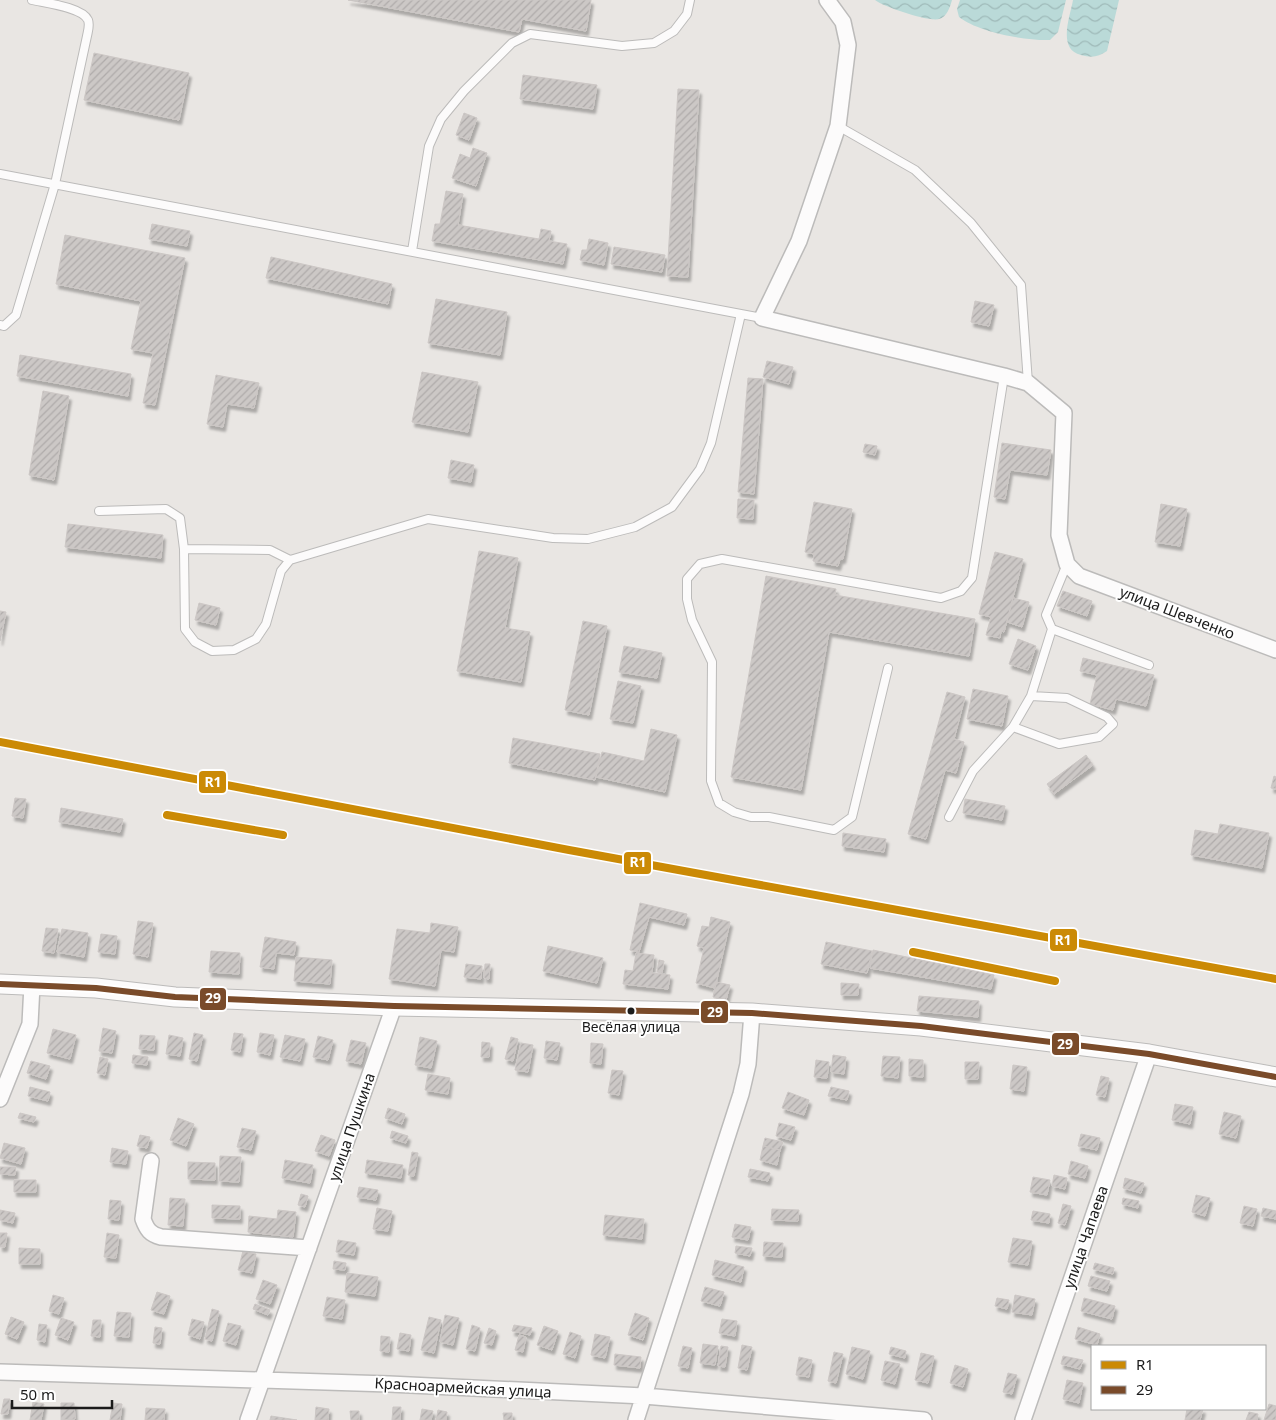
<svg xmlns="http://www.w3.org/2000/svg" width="1276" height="1420" viewBox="0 0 1276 1420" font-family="'Noto Sans',sans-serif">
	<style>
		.water { fill: url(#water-waves) }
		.building { fill: url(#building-hatch); stroke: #ccc7c5; filter: url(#shadow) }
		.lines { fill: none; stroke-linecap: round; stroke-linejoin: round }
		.service-casing { stroke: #bcbbba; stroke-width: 10 }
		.minor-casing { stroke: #bcbbba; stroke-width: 18 }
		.tertiary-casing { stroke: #bcbbba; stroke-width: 21 }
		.service { stroke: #fcfbfb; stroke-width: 8 }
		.minor { stroke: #fcfbfb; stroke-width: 15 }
		.tertiary { stroke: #fcfbfb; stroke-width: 19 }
		.bus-1-casing { stroke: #fff; stroke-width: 10 }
		.bus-1 { stroke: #7a4b2a; stroke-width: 6 }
		.rail-1-casing { stroke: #fff; stroke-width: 11 }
		.rail-1 { stroke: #cb8a05; stroke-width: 8 }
		.bus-dot { fill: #1b1b1b; stroke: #fff; stroke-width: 2 }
		.labels { text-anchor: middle; stroke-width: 4; stroke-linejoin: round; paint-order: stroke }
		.bus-label { font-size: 14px; fill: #1b1b1b; stroke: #fff }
		.street-label { font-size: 15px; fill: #1b1b1b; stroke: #fff }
		.line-badge { stroke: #fff; stroke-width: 2 }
		.badge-label { font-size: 14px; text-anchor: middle; font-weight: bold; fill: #fff }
	</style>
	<defs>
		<pattern id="water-waves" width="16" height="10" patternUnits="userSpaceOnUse" patternTransform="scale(1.25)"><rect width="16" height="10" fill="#badad8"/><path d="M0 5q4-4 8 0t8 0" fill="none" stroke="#9fbab9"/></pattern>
		<pattern id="building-hatch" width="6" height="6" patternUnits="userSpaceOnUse" patternTransform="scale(1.25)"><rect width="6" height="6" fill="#ccc8c6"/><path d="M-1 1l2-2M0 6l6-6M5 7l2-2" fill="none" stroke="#afabaa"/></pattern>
		<filter id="shadow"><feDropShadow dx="2.5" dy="4.5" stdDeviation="1" flood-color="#0004"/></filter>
	</defs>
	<rect width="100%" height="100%" fill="#e9e6e3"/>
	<path class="water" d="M875,0H952C950,7 947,17 939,19C929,22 884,7 875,0Z
		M960,0H1066L1058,32L1050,40C1025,41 978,32 959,17L957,9Z
		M1073,0H1119L1107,51C1098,57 1092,58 1081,55C1057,49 1070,17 1073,0Z"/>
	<path class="building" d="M348,0H591L586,31L522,19L519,32Z
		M94,53L189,73L179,120L84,100Z
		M523,75L597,85L593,109L520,99Z
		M678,89L699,90L688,277L667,276Z
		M464,113L477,118L469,140L456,135Z
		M473,148L487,153L476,186L452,178L460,154L470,158Z
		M446,191L463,194L458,225L539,239L541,229L551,231L549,241L567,244L563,264L432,241L435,224H440Z
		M152,224L190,231L187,246L149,239Z
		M65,235L185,258L155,405L143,403L153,353L131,349L141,301L56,284Z
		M589,239L608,243L604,265L580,260L582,250H587Z
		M614,247L665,255L662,272L611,264Z
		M271,257L392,284L388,304L266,278Z
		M436,299L507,312L500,355L428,343Z
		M975,301L994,305L989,326L971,322Z
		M20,355L131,374L128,396L17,376Z
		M767,361L793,367L789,384L763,377Z
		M422,372L478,382L468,432L412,422Z
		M216,375L259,383L254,408L227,404L223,427L207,424Z
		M748,378L763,379L754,494L738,492Z
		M43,391L69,396L54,480L29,475Z
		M1002,443L1051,450L1047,475L1010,470L1005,499L994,497Z
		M865,444L877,446L875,455L863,452Z
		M451,460L474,465L471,482L448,478Z
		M738,499L754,500L753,519L737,518Z
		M814,502L852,509L843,559H840L838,566L813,561L814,554L805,552Z
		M1161,504L1187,509L1180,546L1155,542Z
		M68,524L163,535L161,558L65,547Z
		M479,551L518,558L505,628L530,632L521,682L457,671Z
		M995,552L1023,559L1004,632L1001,631L1000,638L986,635L991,617L979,614Z
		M766,576L836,589L835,595L975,619L969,656L829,632L801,790L731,777Z
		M1063,591L1092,601L1087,616L1057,606Z
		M1013,598L1029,602L1022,627L1007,622Z
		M199,603L220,608L216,625L195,620Z
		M0,611L6,612L0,641Z
		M583,621L607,626L589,715L565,710Z
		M1018,639L1036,646L1028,670L1009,664Z
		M624,646L662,653L657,678L619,672Z
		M1083,658L1154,675L1146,706L1116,699L1113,710L1090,704L1097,675L1080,671Z
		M618,681L641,686L633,723L610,719Z
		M973,689L1008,696L1002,726L967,719Z
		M947,692L965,697L954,739L964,742L956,773L945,770L926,839L908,834Z
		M651,729L677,735L665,792L596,777L602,752L644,761Z
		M513,738L600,754L595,780L509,763Z
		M1086,755L1093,765L1054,794L1047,784Z
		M1274,776L1276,777V789L1271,788Z
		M15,798L26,799L23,818L12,816Z
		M965,799L1005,806L1002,820L963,813Z
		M61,808L123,819L120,832L59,822Z
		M1220,824L1269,833L1262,868L1191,855L1195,830L1218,834Z
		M843,833L886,839L884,852L842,846Z
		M640,903L687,914L684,925L649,917L639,952L630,950Z
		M711,917L730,922L715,988L696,983L704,948L697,946L702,926L709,927Z
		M138,921L153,923L148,957L133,954Z
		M431,923L458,927L454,952L441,950L435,986L389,979L397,929L430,933Z
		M46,928L58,929L54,953L42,951Z
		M62,929L88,933L84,957L57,952Z
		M101,934L117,936L115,954L98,952Z
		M265,937L296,942L294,955L276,953L274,969L260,967Z
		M826,942L872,951L867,973L821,964Z
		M548,946L603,958L597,983L543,971Z
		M873,950L994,975L991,989L870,968Z
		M211,951L240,953L239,974L209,972Z
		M636,953L654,955L652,973L670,975L668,989L623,984L625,970L633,971Z
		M296,957L332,960L330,984L294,981Z
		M659,960L664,961L662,973L657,972Z
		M466,964L482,966L481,979L464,977Z
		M485,964H490L489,979L484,978Z
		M716,982L730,985L726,1000L713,997Z
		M841,983L859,984L858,995H841Z
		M919,996L979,1001L978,1017L917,1011Z
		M103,1028L116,1031L112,1053L99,1051Z
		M53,1029L76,1035L70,1059L47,1053Z
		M194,1033L203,1035L197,1061L189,1059Z
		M234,1033L243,1034L240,1052L231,1050Z
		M260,1033L274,1035L270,1055L257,1052Z
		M140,1035L155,1036L154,1050L139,1049Z
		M169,1035L183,1038L180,1056L166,1054Z
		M285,1035L305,1039L300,1061L280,1057Z
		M318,1036L333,1040L328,1060L313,1057Z
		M420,1037L437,1041L431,1068L415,1065Z
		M511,1037L518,1039L513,1061L505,1059Z
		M351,1040L366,1043L361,1064L346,1061Z
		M546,1041L560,1043L557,1060L544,1058Z
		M482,1042L490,1043L489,1057H481Z
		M521,1043L533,1045L528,1072L515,1070Z
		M591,1043L603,1044L601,1064L590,1063Z
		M133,1055L148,1057L147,1065L132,1063Z
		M833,1055L846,1057L844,1074L831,1072Z
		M883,1056L900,1057L898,1078L881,1076Z
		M100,1057L108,1059L105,1075L97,1073Z
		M909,1059L923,1060V1077L909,1076Z
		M816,1060L829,1062L827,1078L814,1077Z
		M31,1061L50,1066L46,1079L27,1073Z
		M965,1062H979L978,1079H965Z
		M1013,1065L1027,1067L1024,1091L1010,1089Z
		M612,1070L623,1071L619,1095L608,1093Z
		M428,1074L450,1078L448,1094L425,1090Z
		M1101,1076L1109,1078L1105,1097L1096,1095Z
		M30,1087L50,1092L48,1101L28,1096Z
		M831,1087L849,1091L847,1100L828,1096Z
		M788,1092L809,1100L804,1115L782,1108Z
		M1175,1104L1193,1107L1190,1124L1172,1120Z
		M388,1108L405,1114L402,1124L385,1118Z
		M1224,1112L1241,1116L1236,1138L1219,1134Z
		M20,1113L36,1117L34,1122L18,1118Z
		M178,1118L194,1124L186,1146L170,1140Z
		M779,1123L795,1127L791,1140L776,1136Z
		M242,1128L256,1131L251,1150L237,1147Z
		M392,1131L408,1136L406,1143L390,1138Z
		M1081,1134L1100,1138L1097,1150L1078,1146Z
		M140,1135L150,1137L147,1148L137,1146Z
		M321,1135L335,1140L329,1156L315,1151Z
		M765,1138L783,1142L780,1150L763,1146Z
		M4,1143L25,1148L21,1164L0,1158Z
		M763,1146L780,1150L777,1165L760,1160Z
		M112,1148L128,1151L126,1164L110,1162Z
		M412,1152L418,1153L414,1176L408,1175Z
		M220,1156L241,1157L239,1182L219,1181Z
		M285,1160L313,1165L310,1183L282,1178Z
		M367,1160L403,1165L401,1178L365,1173Z
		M1071,1161L1088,1166L1085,1178L1068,1174Z
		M188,1162L215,1163V1180L188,1179Z
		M0,1167H16L15,1175L0,1174Z
		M750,1169L770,1173L768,1181L748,1177Z
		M1054,1175L1067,1178L1065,1189L1052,1186Z
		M1033,1177L1050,1180L1047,1195L1030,1192Z
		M1125,1178L1144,1183L1141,1193L1123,1188Z
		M14,1180H36V1192H14Z
		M359,1187L378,1190L376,1200L357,1197Z
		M301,1194L308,1196L305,1207L298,1205Z
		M1196,1195L1210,1198L1205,1216L1192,1212Z
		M170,1198L185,1199L183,1226L168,1225Z
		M1123,1198L1139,1201L1138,1208L1122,1204Z
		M110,1200L121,1201L119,1220L108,1219Z
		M1063,1204L1071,1206L1065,1225L1058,1223Z
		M212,1205L240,1206V1219L212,1218Z
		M1244,1206L1257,1209L1253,1226L1240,1223Z
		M377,1208L392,1211L388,1231L373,1229Z
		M1263,1208L1276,1211V1219L1261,1216Z
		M772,1209L799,1210L798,1221L771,1220Z
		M0,1210L15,1213L13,1223L0,1220Z
		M278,1210L296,1212L293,1237L248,1232L249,1216L277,1219Z
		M1033,1211L1050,1214L1049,1223L1031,1220Z
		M605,1215L644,1219L642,1239L603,1235Z
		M735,1224L751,1227L748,1240L732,1237Z
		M0,1233H7L5,1247H0Z
		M107,1233L119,1235L116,1258L104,1257Z
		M1013,1238L1032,1241L1028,1265L1008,1262Z
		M338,1240L356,1243L354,1255L336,1252Z
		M764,1242L783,1243L782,1257L763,1256Z
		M736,1246L752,1248L750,1256L735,1253Z
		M19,1248L40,1249V1264H19Z
		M243,1251L256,1254L252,1273L238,1270Z
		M715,1260L744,1267L741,1282L712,1275Z
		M334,1261L346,1263L345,1270L333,1269Z
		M1095,1263L1114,1268L1113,1274L1093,1269Z
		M347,1273L378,1277L375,1296L345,1292Z
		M1091,1276L1110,1281L1107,1291L1088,1286Z
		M263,1280L277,1285L270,1304L256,1299Z
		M705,1287L724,1292L720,1306L701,1301Z
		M157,1292L170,1296L164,1314L151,1310Z
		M53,1295L64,1298L59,1314L49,1311Z
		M1015,1295L1035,1299L1032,1315L1012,1312Z
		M327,1297L345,1300L342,1319L323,1316Z
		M997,1298L1009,1300L1007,1309L995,1306Z
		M1084,1298L1115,1306L1112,1319L1081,1311Z
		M255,1304L270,1310L268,1315L253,1309Z
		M212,1309L219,1311L212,1341L205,1339Z
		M117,1312L131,1313L129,1337L114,1336Z
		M635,1313L649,1318L643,1340L628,1335Z
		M445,1315L459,1318L453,1345L440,1342Z
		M11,1317L24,1322L17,1339L5,1334Z
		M429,1317L441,1320L434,1353L421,1350Z
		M61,1318L74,1322L68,1340L55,1335Z
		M192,1319L204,1322L200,1339L188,1335Z
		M722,1319L737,1321L735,1336L719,1333Z
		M93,1320H101L100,1337L91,1336Z
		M228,1323L241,1326L236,1345L223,1341Z
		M39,1324L47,1325L45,1342L37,1340Z
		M472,1325L480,1328L475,1351L466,1349Z
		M514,1325L532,1328L530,1335L512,1331Z
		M544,1326L558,1331L552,1350L537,1345Z
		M155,1327L162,1328L160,1344L153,1343Z
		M1078,1327L1100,1334L1097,1345L1075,1339Z
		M489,1328L496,1331L492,1345L484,1343Z
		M570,1332L581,1336L575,1358L563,1354Z
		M400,1333L411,1335L409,1351L397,1349Z
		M595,1334L610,1337L605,1358L591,1355Z
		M519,1335L526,1337L523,1352L515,1350Z
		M381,1336L390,1337L389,1352L380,1351Z
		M703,1344L718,1346L715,1365L700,1363Z
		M742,1345L752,1347L747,1370L738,1368Z
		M683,1346L692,1348L688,1368L678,1366Z
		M721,1346L728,1347L725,1367L718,1366Z
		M852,1347L870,1351L863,1379L846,1374Z
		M891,1347L906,1351L905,1358L889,1354Z
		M834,1352L843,1354L836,1383L828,1381Z
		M921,1353L934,1356L928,1383L915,1380Z
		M615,1354L641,1357L640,1368L614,1365Z
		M1063,1356L1083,1360L1080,1369L1061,1364Z
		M799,1357L812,1360L809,1377L796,1375Z
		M885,1361L900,1364L895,1384L881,1380Z
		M955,1365L968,1369L963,1387L950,1383Z
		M1008,1373L1017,1375L1012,1394L1003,1392Z
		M1067,1380L1083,1383L1079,1403L1063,1399Z
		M4,1399H10L8,1414H1Z
		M33,1402L44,1404L41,1420H30Z
		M61,1403H74L75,1419L61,1420Z
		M113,1403L122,1404L120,1420H110Z
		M1269,1404L1276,1406V1420H1264Z
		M316,1407L329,1409L328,1420H315Z
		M393,1407H401L400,1420H392Z
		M146,1408L165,1409L164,1420H145Z
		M422,1409L433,1411L431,1420H420Z
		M1187,1409H1203L1200,1420H1185Z
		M438,1410L447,1412L446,1420H436Z
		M350,1411H359V1420H351Z
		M1249,1412L1258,1414L1257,1420H1246Z
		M503,1413H512V1420H504Z
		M271,1416L297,1420H270Z"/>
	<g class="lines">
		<defs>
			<path id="service" d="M838,126L915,170L971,223L1021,285L1028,383
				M0,174L762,318
				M412,251L429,146L441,119L464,91L512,43L530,34L622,46L654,43L674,31L687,14L690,0
				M0,325L4,326L16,315L55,184L87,36C88,31 90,25 88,20C82,7 45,3 32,0
				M99,511L166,509L180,518L184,549L185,629L195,642L212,651L234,650L256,639L266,624L281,571L290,560L428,519L553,538L588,539L635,527L672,507L700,469L711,443L741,314
				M184,549L270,550L290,560
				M1067,564L1046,615L1052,629L1149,665
				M888,668L852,817L834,830L769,817H751L734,812L719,803L711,781L712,662L692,620L687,599V579L700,564L722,559L941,598L961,591L972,578L1004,376
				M1013,727L1059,744L1099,737L1113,724L1107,717L1067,698L1031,696
				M949,817L973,771L1013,727L1031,696L1052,629"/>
			<path id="minor" d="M827,0L843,22L848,45L838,126L799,241L762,318L1004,376L1028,383L1064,413L1059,535L1067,564L1079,576L1276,650
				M0,1099L30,1024L32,985
				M151,1161L143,1219C147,1230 150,1234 161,1237L309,1248
				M0,1372L389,1384L644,1396L924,1420
				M248,1420L394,1006
				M636,1420L741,1094L748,1064L752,1013
				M1023,1420L1149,1054"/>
			<path id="tertiary" d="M0,984L96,988L175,997L394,1006L752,1013L921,1026L1149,1054L1276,1077"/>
		</defs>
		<use href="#service" class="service-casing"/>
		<use href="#minor" class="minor-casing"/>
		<use href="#tertiary" class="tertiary-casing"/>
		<use href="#service" class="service"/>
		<use href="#minor" class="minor"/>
		<use href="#tertiary" class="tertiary"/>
		<defs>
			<path id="bus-1" d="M0,984L96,988L175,997L394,1006L752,1013L921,1026L1149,1054L1276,1077"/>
		</defs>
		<use href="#bus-1" class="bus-1-casing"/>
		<use href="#bus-1" class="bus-1"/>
		<defs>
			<path id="rail-1" d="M0,742L569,850L1276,979
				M167,815L283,835
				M913,952L1055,981"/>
		</defs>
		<use href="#rail-1" class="rail-1-casing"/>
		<use href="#rail-1" class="rail-1"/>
	</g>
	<circle class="bus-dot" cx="631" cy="1011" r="4.5"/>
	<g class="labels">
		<g class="bus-label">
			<text x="631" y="1032">Весёлая улица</text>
		</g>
		<g class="street-label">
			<text transform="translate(1177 613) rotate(21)" y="5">улица Шевченко</text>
			<text transform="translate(352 1127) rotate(-71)" y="5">улица Пушкина</text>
			<text transform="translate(1086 1237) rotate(-71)" y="5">улица Чапаева</text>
			<text transform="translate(463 1388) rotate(3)" y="5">Красноармейская улица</text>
		</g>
	</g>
	<g class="line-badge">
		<rect x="198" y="770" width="29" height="24" rx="5" fill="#cb8a05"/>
		<rect x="623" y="851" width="29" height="24" rx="5" fill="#cb8a05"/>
		<rect x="1049" y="928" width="29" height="24" rx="5" fill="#cb8a05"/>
		<rect x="199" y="987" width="28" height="24" rx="5" fill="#7a4b2a"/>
		<rect x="700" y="1000" width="29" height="24" rx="5" fill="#7a4b2a"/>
		<rect x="1051" y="1032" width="29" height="24" rx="5" fill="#7a4b2a"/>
	</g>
	<g class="badge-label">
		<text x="213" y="787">R1</text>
		<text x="638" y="867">R1</text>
		<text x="1063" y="945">R1</text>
		<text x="213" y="1003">29</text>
		<text x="715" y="1017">29</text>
		<text x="1065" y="1049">29</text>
	</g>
	<rect x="1091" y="1345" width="175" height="65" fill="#ffffff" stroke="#a4a4a4"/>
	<rect x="1101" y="1361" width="25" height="8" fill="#cb8a05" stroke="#a4a4a4"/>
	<text x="1136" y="1370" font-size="15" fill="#1b1b1b">R1</text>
	<rect x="1101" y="1386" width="25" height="8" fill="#7a4b2a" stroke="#a4a4a4"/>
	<text x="1136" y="1395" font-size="15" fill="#1b1b1b">29</text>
	<path d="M12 1400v8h100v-8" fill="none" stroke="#1b1b1b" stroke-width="2.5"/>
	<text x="20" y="1400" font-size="15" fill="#1b1b1b" stroke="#ffffff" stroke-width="4" paint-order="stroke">50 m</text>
</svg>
